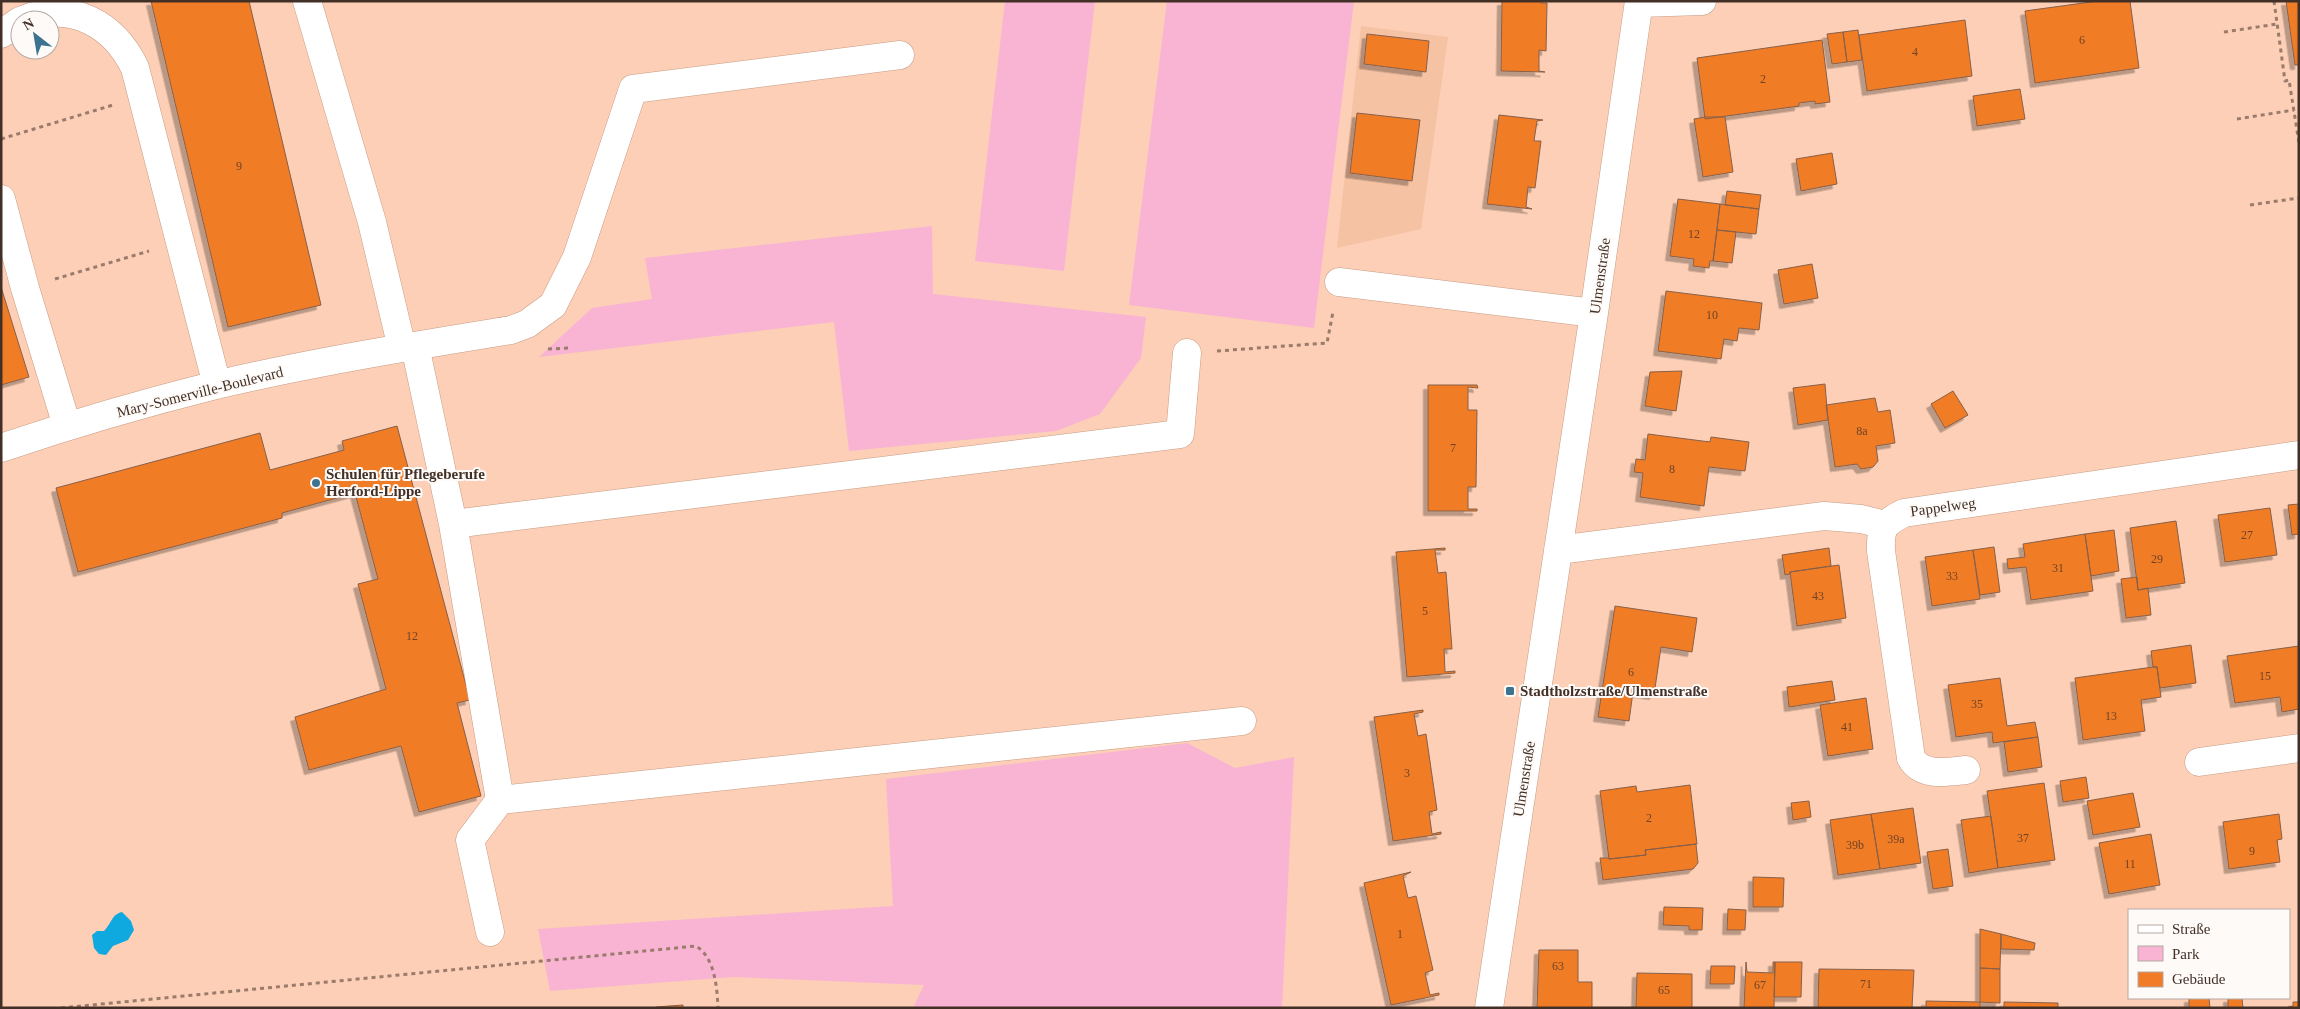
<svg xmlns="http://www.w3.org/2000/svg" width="2300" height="1009" viewBox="0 0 2300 1009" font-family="Georgia,serif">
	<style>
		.built { fill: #f5c2a4 }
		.green { fill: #f9b4d3 }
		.water { fill: #0fa9df }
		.building { fill: #f17b27; stroke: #876049; filter: url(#shadow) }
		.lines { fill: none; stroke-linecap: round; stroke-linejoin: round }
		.minor-casing { stroke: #c79c84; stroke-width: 29 }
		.path { stroke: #9b7c6c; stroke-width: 3; stroke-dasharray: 4 4; stroke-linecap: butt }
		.minor { stroke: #fff; stroke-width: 28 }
		.poi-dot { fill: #3c748f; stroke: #fefaf7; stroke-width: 2 }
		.labels { text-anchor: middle; stroke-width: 4; stroke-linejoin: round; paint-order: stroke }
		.number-label { font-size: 12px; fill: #6e4327 }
		.street-label { font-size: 15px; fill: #423027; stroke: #fefaf7 }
		.poi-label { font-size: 15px; font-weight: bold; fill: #423027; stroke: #fefaf7; text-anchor: start }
	</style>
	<defs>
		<filter id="shadow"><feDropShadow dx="-4.5" dy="4.5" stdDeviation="0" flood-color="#0004"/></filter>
	</defs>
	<rect width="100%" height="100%" fill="#fccfb6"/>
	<path class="built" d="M1361,26L1448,37L1421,229L1337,248Z"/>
	<path class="green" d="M1005,1H1095L1064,271L975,261Z
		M1167,1H1354L1314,328L1129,305Z
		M932,226L933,294L1146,317L1141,358L1100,414L1056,431L849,451L834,322L539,357L592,308L652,299L645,258Z
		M1187,743L1235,768L1294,757L1282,1008H913L924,985L734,977L550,991L538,929L893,906L886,779Z"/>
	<path class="water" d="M122,912L131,921L134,930L128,940L113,946L106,955L99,954L94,948L92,935L97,931H104C112,923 111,915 122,912Z"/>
	<path class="building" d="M151,1H249L321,305L228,327Z
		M1502,1H1541V3H1547L1546,51L1539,50V71L1545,72L1501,71Z
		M2098,1H2130L2139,68L2035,83L2025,11Z
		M2286,1H2299V65H2295Z
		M1965,20L1972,76L1867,91L1859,35Z
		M1858,30L1862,60L1847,62L1843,32Z
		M1843,32L1847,62L1832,64L1827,34Z
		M1367,34L1429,41L1426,72L1364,64Z
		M1822,40L1830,102L1815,104V101L1799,103V106L1705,119L1697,58Z
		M2020,89L2025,119L1977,126L1973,96Z
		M1357,113L1420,120L1412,181L1350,173Z
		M1499,115L1543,120L1537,121L1534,141H1541L1535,188L1528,187L1526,207L1532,209L1487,204Z
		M1705,117H1725L1733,172L1703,177L1694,119Z
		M1832,153L1837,184L1801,191L1796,159Z
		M1727,191L1761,195L1759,209L1725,205Z
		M1678,199L1720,204L1713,261H1710L1709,268L1693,266L1694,259L1670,256Z
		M1720,204L1759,209L1756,234L1717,230Z
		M1717,230L1736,232L1732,263L1713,261Z
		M1812,264L1818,298L1784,304L1778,270Z
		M1,287L29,377L1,385Z
		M1666,291L1762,303L1759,330L1739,328L1737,341L1724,339L1721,359L1658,351Z
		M1682,371L1676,411L1645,406L1650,372Z
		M1825,384L1828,420L1798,425L1793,388Z
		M1428,385H1477L1478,388L1468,387V410H1477L1476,487H1468V509H1477V511H1428Z
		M1953,391L1968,415L1945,428L1931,404Z
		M1875,398L1878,412L1890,410L1895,443L1876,446L1878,461L1873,467L1861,469L1857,464L1835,467L1826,405Z
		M397,426L470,700L457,703L481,796L419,812L401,746L309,770L295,717L386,689L358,584L378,579L355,493L282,513V518L78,572L56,488L260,433L270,470L344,450L342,441Z
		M1648,434L1710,442L1711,437L1749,442L1745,471L1709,467L1704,506L1640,497L1643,473L1634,472L1636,459L1645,460Z
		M2299,504V534L2292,535L2288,505Z
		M2270,508L2277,555L2225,562L2218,515Z
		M2176,521L2185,583L2138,590L2130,528Z
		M2114,530L2119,571L2091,576L2085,534Z
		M2085,534L2093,591L2031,600L2026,567L2008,569L2007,559L2025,557L2023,544Z
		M1994,547L2000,592L1980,595L1973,550Z
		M1445,548V550H1435L1438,573L1446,572L1452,649H1444L1445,672L1455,671V673L1407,677L1396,552Z
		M1829,548L1831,566L1790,572V574L1785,575L1782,555Z
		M1973,550L1980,599L1932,606L1925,557Z
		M1839,565L1846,618L1797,626L1790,572Z
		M2137,577L2138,590L2148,588L2151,615L2126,618L2121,579Z
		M1615,606L1697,618L1692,652L1661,647L1654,695L1633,692L1629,721L1598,717Z
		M2191,645L2196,683L2160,688L2157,667H2153L2151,651Z
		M2299,646V709L2282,712L2280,697L2235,703L2227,656Z
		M2153,667H2157L2161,697L2141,700L2145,731L2083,740L2075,678Z
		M2000,678L2007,726L2035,722L2038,737L1993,743L1992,732L1956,737L1948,685Z
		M1832,681L1835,700L1789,707L1787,687Z
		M1866,698L1873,749L1828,756L1820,705Z
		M1423,710V712L1414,714L1418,736L1426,734L1437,810L1429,812L1432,834L1441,832V834L1393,841L1374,717Z
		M2038,737L2042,767L2008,772L2004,742Z
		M2086,777L2089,798L2063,802L2060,781Z
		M2044,783L2055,860L1998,868L1987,791Z
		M1690,785L1697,844L1645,850L1646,855L1609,859L1600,791L1636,786L1637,792Z
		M2133,793L2140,827L2093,835L2087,801Z
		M1809,801L1811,817L1793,820L1791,803Z
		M1913,808L1921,863L1880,869L1871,814Z
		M1871,814L1880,869L1838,875L1830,820Z
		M2279,814L2282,839L2277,840L2280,862L2229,869L2223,822Z
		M1991,816L1998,868L1969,873L1961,820Z
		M2151,834L2160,885L2109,894L2099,843Z
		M1696,844L1698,863L1693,869L1603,880L1600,858H1608L1609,859L1646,855L1645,850Z
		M1948,849L1953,886L1933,889L1927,852Z
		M1411,872L1403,876L1408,898L1416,896L1433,970L1425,973L1430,995L1439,993V995L1391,1005L1364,883Z
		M1753,877L1784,878L1783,907H1753Z
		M1664,907L1703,908L1702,930H1689V926L1663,925Z
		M1728,909L1746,910L1745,930H1727Z
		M1980,929L2001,934L2000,969L1980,968Z
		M2001,934L2035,943L2034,950L2001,949Z
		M1539,950H1578V982H1592V1008H1537Z
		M1746,962L1747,972L1773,973V962H1775L1774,1008H1744Z
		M1775,962H1802L1801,997H1774Z
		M1711,966H1735L1734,984H1710Z
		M1980,968L2000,969V1003L1980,1002Z
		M1819,969L1914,970L1912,1008H1818Z
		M1637,973L1692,974V1008H1622L1636,1007Z
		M2189,998H2209L2210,1008H2189Z
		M2228,998H2242L2243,1008H2228Z
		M1926,1001L1980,1002V1008H1926Z
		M2004,1002L2058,1003V1008H2004Z
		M2293,1002H2299V1008H2285L2293,1006Z
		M683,1005V1008H656V1007Z"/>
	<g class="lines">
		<defs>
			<path id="minor" d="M307,1L372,222L402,348
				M1639,3L1702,1
				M23,20C71,0 114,24 135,68L217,385
				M1,34L20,21
				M1,199L25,288L67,426
				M1339,282L1594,313
				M415,346L453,524L500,800L470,840L490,932
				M1,448C72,424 144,403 216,385C313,362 413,346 511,330L527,324L553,305L577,257L633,89L900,55
				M453,524L1180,434L1187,353
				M1558,550L1824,516L1861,519L1885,525
				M2199,762L2299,748
				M1966,770C1947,772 1922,777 1911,758L1881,551C1880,529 1883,523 1904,513L2299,455
				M500,800L1242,721
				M1489,1008L1594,313L1639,1"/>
		</defs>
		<use href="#minor" class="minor-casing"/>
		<path class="path" d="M2274,1L2285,81L2289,80L2299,143
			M2224,32L2277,24
			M2237,119L2294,110
			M1,139L113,105
			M2250,205L2299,198
			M55,279L149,251
			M548,349L570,348
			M1217,351L1327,343L1333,312
			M61,1008L696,946C715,958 717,987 718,1008"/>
		<use href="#minor" class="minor"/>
	</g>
	<g class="poi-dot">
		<circle cx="316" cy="483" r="5"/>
		<rect x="1505" y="686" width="10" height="10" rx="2.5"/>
	</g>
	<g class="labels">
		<g class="number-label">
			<text x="2082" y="44">6</text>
			<text x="1915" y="56">4</text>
			<text x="1763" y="83">2</text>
			<text x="239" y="170">9</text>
			<text x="1694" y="238">12</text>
			<text x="1712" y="319">10</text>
			<text x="1862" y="435">8a</text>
			<text x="1453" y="452">7</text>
			<text x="1672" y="473">8</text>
			<text x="2247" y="539">27</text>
			<text x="2157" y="563">29</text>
			<text x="2058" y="572">31</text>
			<text x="1952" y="580">33</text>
			<text x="1818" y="600">43</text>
			<text x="1425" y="615">5</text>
			<text x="412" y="640">12</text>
			<text x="1631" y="676">6</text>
			<text x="2265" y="680">15</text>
			<text x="1977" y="708">35</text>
			<text x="2111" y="720">13</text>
			<text x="1847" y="731">41</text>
			<text x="1407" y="777">3</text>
			<text x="1649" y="822">2</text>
			<text x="2023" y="842">37</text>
			<text x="1896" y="843">39a</text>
			<text x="1855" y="849">39b</text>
			<text x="2252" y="855">9</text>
			<text x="2130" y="868">11</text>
			<text x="1400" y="938">1</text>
			<text x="1558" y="970">63</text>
			<text x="1866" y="988">71</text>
			<text x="1760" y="989">67</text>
			<text x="1664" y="994">65</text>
		</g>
		<g class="street-label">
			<text transform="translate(1600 276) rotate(-82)" y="5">Ulmenstraße</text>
			<text transform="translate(200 392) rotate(-14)" y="5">Mary-Somerville-Boulevard</text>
			<text transform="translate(1943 507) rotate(-8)" y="5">Pappelweg</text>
			<text transform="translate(1524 779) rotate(-81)" y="5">Ulmenstraße</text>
		</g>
		<g class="poi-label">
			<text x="326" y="479">Schulen für Pflegeberufe<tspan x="326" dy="17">Herford-Lippe</tspan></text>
			<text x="1520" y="696">Stadtholzstraße/Ulmenstraße</text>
		</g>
	</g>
	<rect width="2300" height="1009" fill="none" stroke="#423027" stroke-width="5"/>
	<rect x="2128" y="909" width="162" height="90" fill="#fefaf7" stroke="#b3a9a4"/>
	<rect x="2138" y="925" width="25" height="8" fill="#ffffff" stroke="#b3a9a4"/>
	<text x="2172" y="934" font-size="15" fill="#423027">Straße</text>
	<rect x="2138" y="946" width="25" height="15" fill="#f9b4d3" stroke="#b3a9a4"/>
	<text x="2172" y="959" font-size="15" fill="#423027">Park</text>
	<rect x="2138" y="972" width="25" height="15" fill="#f17b27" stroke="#b3a9a4"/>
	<text x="2172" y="984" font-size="15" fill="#423027">Gebäude</text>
	<g transform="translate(35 35) rotate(329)"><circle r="24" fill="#fefaf7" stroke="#b3a9a4"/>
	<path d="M0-4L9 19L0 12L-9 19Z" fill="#3c748f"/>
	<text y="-8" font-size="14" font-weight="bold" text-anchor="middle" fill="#423027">N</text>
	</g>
</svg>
